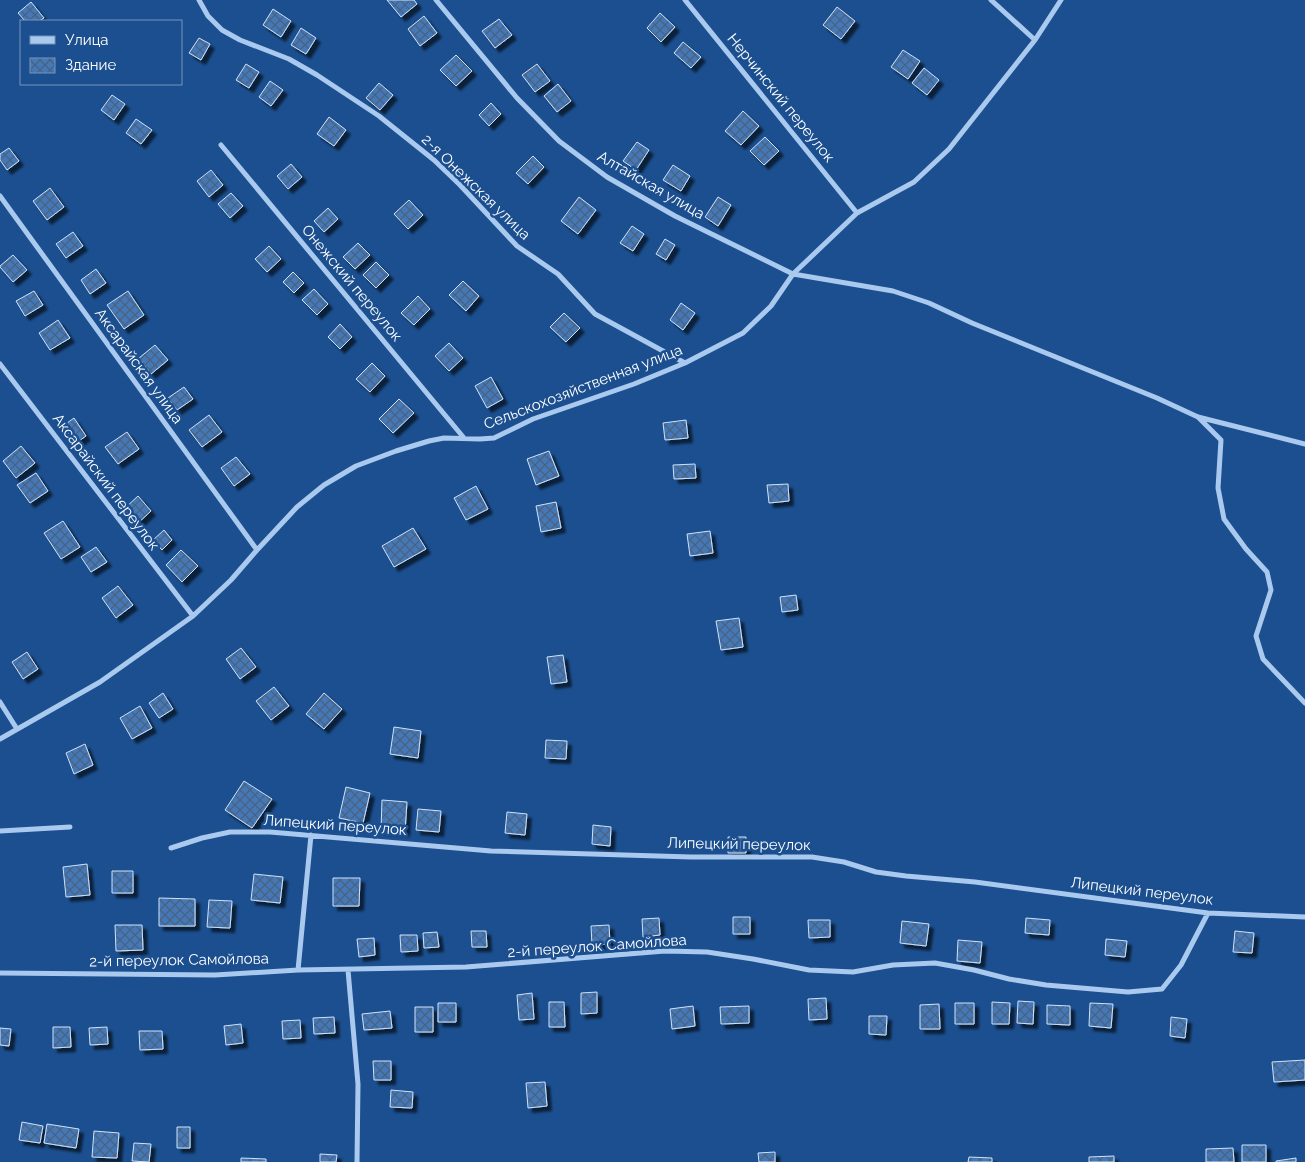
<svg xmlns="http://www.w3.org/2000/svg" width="1305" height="1162" viewBox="0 0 1305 1162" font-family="Raleway,sans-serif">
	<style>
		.building { fill: url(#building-cross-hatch); stroke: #cfe3fa; filter: url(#shadow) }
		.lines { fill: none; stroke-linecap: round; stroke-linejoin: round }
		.minor { stroke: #a9c9ee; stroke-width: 5 }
		.labels { text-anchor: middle; stroke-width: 5; stroke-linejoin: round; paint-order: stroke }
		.street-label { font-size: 15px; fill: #fff; stroke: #1b4f8f }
	</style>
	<defs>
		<pattern id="building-cross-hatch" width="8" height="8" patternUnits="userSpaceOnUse" patternTransform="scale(1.25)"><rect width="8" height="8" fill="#4478b7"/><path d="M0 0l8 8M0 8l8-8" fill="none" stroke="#486282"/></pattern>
		<filter id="shadow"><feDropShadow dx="4.5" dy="4.5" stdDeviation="1" flood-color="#0009"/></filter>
	</defs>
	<rect width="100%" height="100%" fill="#1b4f8f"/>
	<path class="building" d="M387,0H414L417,4L401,17Z
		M31,2L44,18L39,21H25L18,13Z
		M837,7L855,21L841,39L823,25Z
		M273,9L291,21L281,37L263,25Z
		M660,13L675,27L661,42L647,28Z
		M424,16L437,33L420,46L408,29Z
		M499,19L512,35L495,48L482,31Z
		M301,28L316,38L306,54L291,45Z
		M199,38L210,44L201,60L189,53Z
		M683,42L701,57L691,68L674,53Z
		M903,50L920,61L908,79L891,67Z
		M456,55L472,71L456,86L440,70Z
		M246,64L259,72L249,88L236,80Z
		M537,64L550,81L535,92L522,75Z
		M924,68L939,80L927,95L912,83Z
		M270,81L283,90L271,106L259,97Z
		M379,83L393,95L380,110L366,98Z
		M558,84L571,101L557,112L544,96Z
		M112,95L125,104L114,120L101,110Z
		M491,103L501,114L489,126L479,115Z
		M743,111L759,126L741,145L725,131Z
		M329,117L346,130L334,146L317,134Z
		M136,119L152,130L141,144L126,133Z
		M765,137L779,151L764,165L750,151Z
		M637,142L649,150L636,170L623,161Z
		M9,148L19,161L7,170L0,160V154Z
		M533,156L544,167L528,184L516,173Z
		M291,164L302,177L288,189L277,176Z
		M673,165L690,176L681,191L663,180Z
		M211,170L223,185L209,197L197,181Z
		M50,188L64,207L47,220L33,201Z
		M231,193L243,206L230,218L218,204Z
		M579,197L596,210L578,234L561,221Z
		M718,197L731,205L718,226L705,217Z
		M409,200L423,215L408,229L394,214Z
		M328,208L338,219L324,232L314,221Z
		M632,226L644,234L633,251L620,243Z
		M73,232L83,246L66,258L56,244Z
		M665,239L675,245L666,260L656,254Z
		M358,243L370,255L355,269L343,257Z
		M269,246L281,259L267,272L255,259Z
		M13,255L27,270L13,282L0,267V266Z
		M376,262L389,275L376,288L363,275Z
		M96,269L106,283L90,294L81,280Z
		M293,272L304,283L294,293L283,282Z
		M463,281L479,296L466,311L449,295Z
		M314,289L328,304L317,315L302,300Z
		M34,291L43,305L25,316L16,301Z
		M128,291L144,315L124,329L107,305Z
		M418,296L430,309L414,325L401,313Z
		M681,303L695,313L683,330L670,320Z
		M564,313L580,328L566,342L550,327Z
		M58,320L70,338L50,350L39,333Z
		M340,324L352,337L340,349L328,337Z
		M449,343L463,358L449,371L435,356Z
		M155,345L168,360L151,374L139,358Z
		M372,363L385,376L370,392L356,379Z
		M491,377L503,399L487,408L475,386Z
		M184,387L193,399L177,410L168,398Z
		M399,399L414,413L393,433L379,419Z
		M209,415L222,432L202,447L189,430Z
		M74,418L86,436L76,443L63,426Z
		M686,420L688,438L665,440L663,423Z
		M127,432L139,449L118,464L105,447Z
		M21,446L35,463L16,478L3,461Z
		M549,451L559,476L536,485L527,459Z
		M236,457L250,474L234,486L221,468Z
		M695,464L696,478L674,479L673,465Z
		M36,473L48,491L30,503L17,485Z
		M788,484L789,501L769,503L767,485Z
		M476,486L488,509L466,520L454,498Z
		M138,496L151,511L137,524L124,509Z
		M556,502L561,528L541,532L536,506Z
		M63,521L80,547L61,559L44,533Z
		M413,528L426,549L394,567L382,546Z
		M164,530L172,540L162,550L153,540Z
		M710,531L713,553L690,556L687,534Z
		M96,547L107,562L91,572L81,557Z
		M181,550L198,566L182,582L166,565Z
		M118,586L133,605L116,618L102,598Z
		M796,595L798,610L782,612L780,597Z
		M739,618L743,647L721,650L716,621Z
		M241,648L256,667L240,679L226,659Z
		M27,652L38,669L23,679L12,662Z
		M563,655L567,682L551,684L547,657Z
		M274,687L289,706L271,720L256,701Z
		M163,693L173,709L159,718L149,703Z
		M324,693L342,709L324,729L306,714Z
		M140,706L152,728L132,739L120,718Z
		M394,727L421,731L418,758L390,754Z
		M546,740L567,741L566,759L545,758Z
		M85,744L93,765L74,774L66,753Z
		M244,781L272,799L252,828L225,810Z
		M346,787L370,793L363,823L339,818Z
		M382,800L407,802L405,832L381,830Z
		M418,809L441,811L439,832L416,830Z
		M507,812L527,814L525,835L505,833Z
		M593,825L611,827L610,846L592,844Z
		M728,837H746V853H728Z
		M87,864L90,895L66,897L63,867Z
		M112,871H133V893H112Z
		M254,874L283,877L280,903L251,900Z
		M333,878H360L359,906H333Z
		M159,898L195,899V926H159Z
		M209,900L232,901L230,928L207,927Z
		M733,917H750V934H733Z
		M659,918L660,935L643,937L642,919Z
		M1026,918L1050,920L1049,935L1025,933Z
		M808,920H830V937L809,938Z
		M902,921L929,924L926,946L900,943Z
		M115,925H142L143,950L116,951Z
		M609,925L610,944L592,945L591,926Z
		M471,931H486L487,947H472Z
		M1235,931L1254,933L1252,953L1233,952Z
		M437,932L439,947L424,948L423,933Z
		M400,935H417L418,951L401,952Z
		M374,938L375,955L359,957L357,939Z
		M1106,939L1127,941L1125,957L1105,955Z
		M958,940L982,942L980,963L957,961Z
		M597,992V1013L581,1014V993Z
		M532,993L534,1019L519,1020L517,995Z
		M826,998L827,1019L809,1020L808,999Z
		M1018,1001L1034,1002L1033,1024L1017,1023Z
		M549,1002H564L565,1027H549Z
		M992,1002L1010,1003L1009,1024H992Z
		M438,1003H456V1022H438Z
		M955,1003H974V1024H955Z
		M1090,1003L1113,1004L1111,1028L1089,1026Z
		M939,1004L940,1029H920V1005Z
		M1047,1005L1070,1006V1025L1047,1024Z
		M693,1006L695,1026L672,1029L670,1009Z
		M749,1006V1023L721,1024L720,1007Z
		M415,1007H433V1032H415Z
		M390,1011L392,1028L364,1030L362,1014Z
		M869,1016H887L886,1035L869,1034Z
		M334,1017L335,1033L314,1034L313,1018Z
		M1171,1017L1187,1019L1185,1038L1170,1036Z
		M300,1020L301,1038L283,1039L282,1021Z
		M241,1024L243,1043L226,1045L224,1026Z
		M53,1027H70L71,1047L53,1048Z
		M107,1027L108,1044L90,1045L89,1028Z
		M0,1028L11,1029L9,1046L0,1045Z
		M139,1031H162L163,1049L140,1050Z
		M1305,1060V1080L1274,1082L1272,1062Z
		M373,1061H391V1080H374Z
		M545,1082L547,1106L528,1108L526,1083Z
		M391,1090L413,1092L412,1108L390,1107Z
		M22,1122L43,1126L40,1143L19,1140Z
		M47,1124L79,1129L76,1148L44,1143Z
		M177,1127H190V1148H177Z
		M94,1131L119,1133L117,1158L92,1157Z
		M134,1143L151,1144L149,1162L132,1161Z
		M1242,1145H1266V1162H1242Z
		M1233,1148L1234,1162H1206V1149Z
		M775,1152V1162H759L758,1153Z
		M320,1154L337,1155L336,1162H320Z
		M1114,1156V1162H1089V1157Z
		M969,1157L992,1158V1162H968Z
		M241,1158L266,1159V1162H241Z
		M1296,1158V1162H1276V1161Z"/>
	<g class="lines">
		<path class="minor" d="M199,0L208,16L222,30L240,40L289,59L317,75L379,116L434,160L460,185L517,246L558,274L595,314L685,363
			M436,0L517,98L559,141L607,177L675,216L793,274L893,291L929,303L972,323L1157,398L1198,417L1305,444
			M685,0L857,213
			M991,0L1035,40
			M221,145L464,438
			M0,196L257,550
			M0,364L193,616
			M1198,417L1221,440L1218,488L1224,519L1246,549L1267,572L1271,590L1256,636L1263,659L1305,703
			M0,702L17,729
			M0,739L100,682L193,616L231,580L257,550L297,507L324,485L356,466L396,451L429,441L444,438L480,439L494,438L533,419L634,384L685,363L743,333L771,306L793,274L857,213L914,182L949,149L1035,40L1061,0
			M0,831L70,827
			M171,848L202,838L230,832H270L491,851L691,857H812L844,862L876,872L906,876L975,882L1208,913L1305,917
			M298,970L311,835
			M348,970L358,1084L357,1162
			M0,973L215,975L298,970L466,967L665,951L707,952L753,959L809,970L853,972L893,965L935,963L974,970L1009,979L1046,985L1128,992L1162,989L1181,965L1208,913"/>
	</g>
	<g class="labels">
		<g class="street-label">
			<text transform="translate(781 98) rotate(51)" y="5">Нерчинский переулок</text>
			<text transform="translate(651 185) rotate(30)" y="5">Алтайская улица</text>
			<text transform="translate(476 187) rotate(44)" y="5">2-я Онежская улица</text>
			<text transform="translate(352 283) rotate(50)" y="5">Онежский переулок</text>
			<text transform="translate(139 366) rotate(54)" y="5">Аксарайская улица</text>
			<text transform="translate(583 387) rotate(-21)" y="5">Сельскохозяйственная улица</text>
			<text transform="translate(106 482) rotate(53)" y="5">Аксарайский переулок</text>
			<text transform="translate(335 825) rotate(4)" y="5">Липецкий переулок</text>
			<text transform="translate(739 844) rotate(1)" y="5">Липецкий переулок</text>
			<text transform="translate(1142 891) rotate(7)" y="5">Липецкий переулок</text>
			<text transform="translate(597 946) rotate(-4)" y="5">2-й переулок Самойлова</text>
			<text transform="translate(179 960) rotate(-1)" y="5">2-й переулок Самойлова</text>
		</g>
	</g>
	<rect x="20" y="20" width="162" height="65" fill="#1b4f8f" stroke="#7695bc"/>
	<rect x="30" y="36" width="25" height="8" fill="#a9c9ee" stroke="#7695bc"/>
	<text x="65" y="45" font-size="15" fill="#ffffff">Улица</text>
	<rect x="30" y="58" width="25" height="15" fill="url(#building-cross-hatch)" stroke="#7695bc"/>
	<text x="65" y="70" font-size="15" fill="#ffffff">Здание</text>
</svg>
